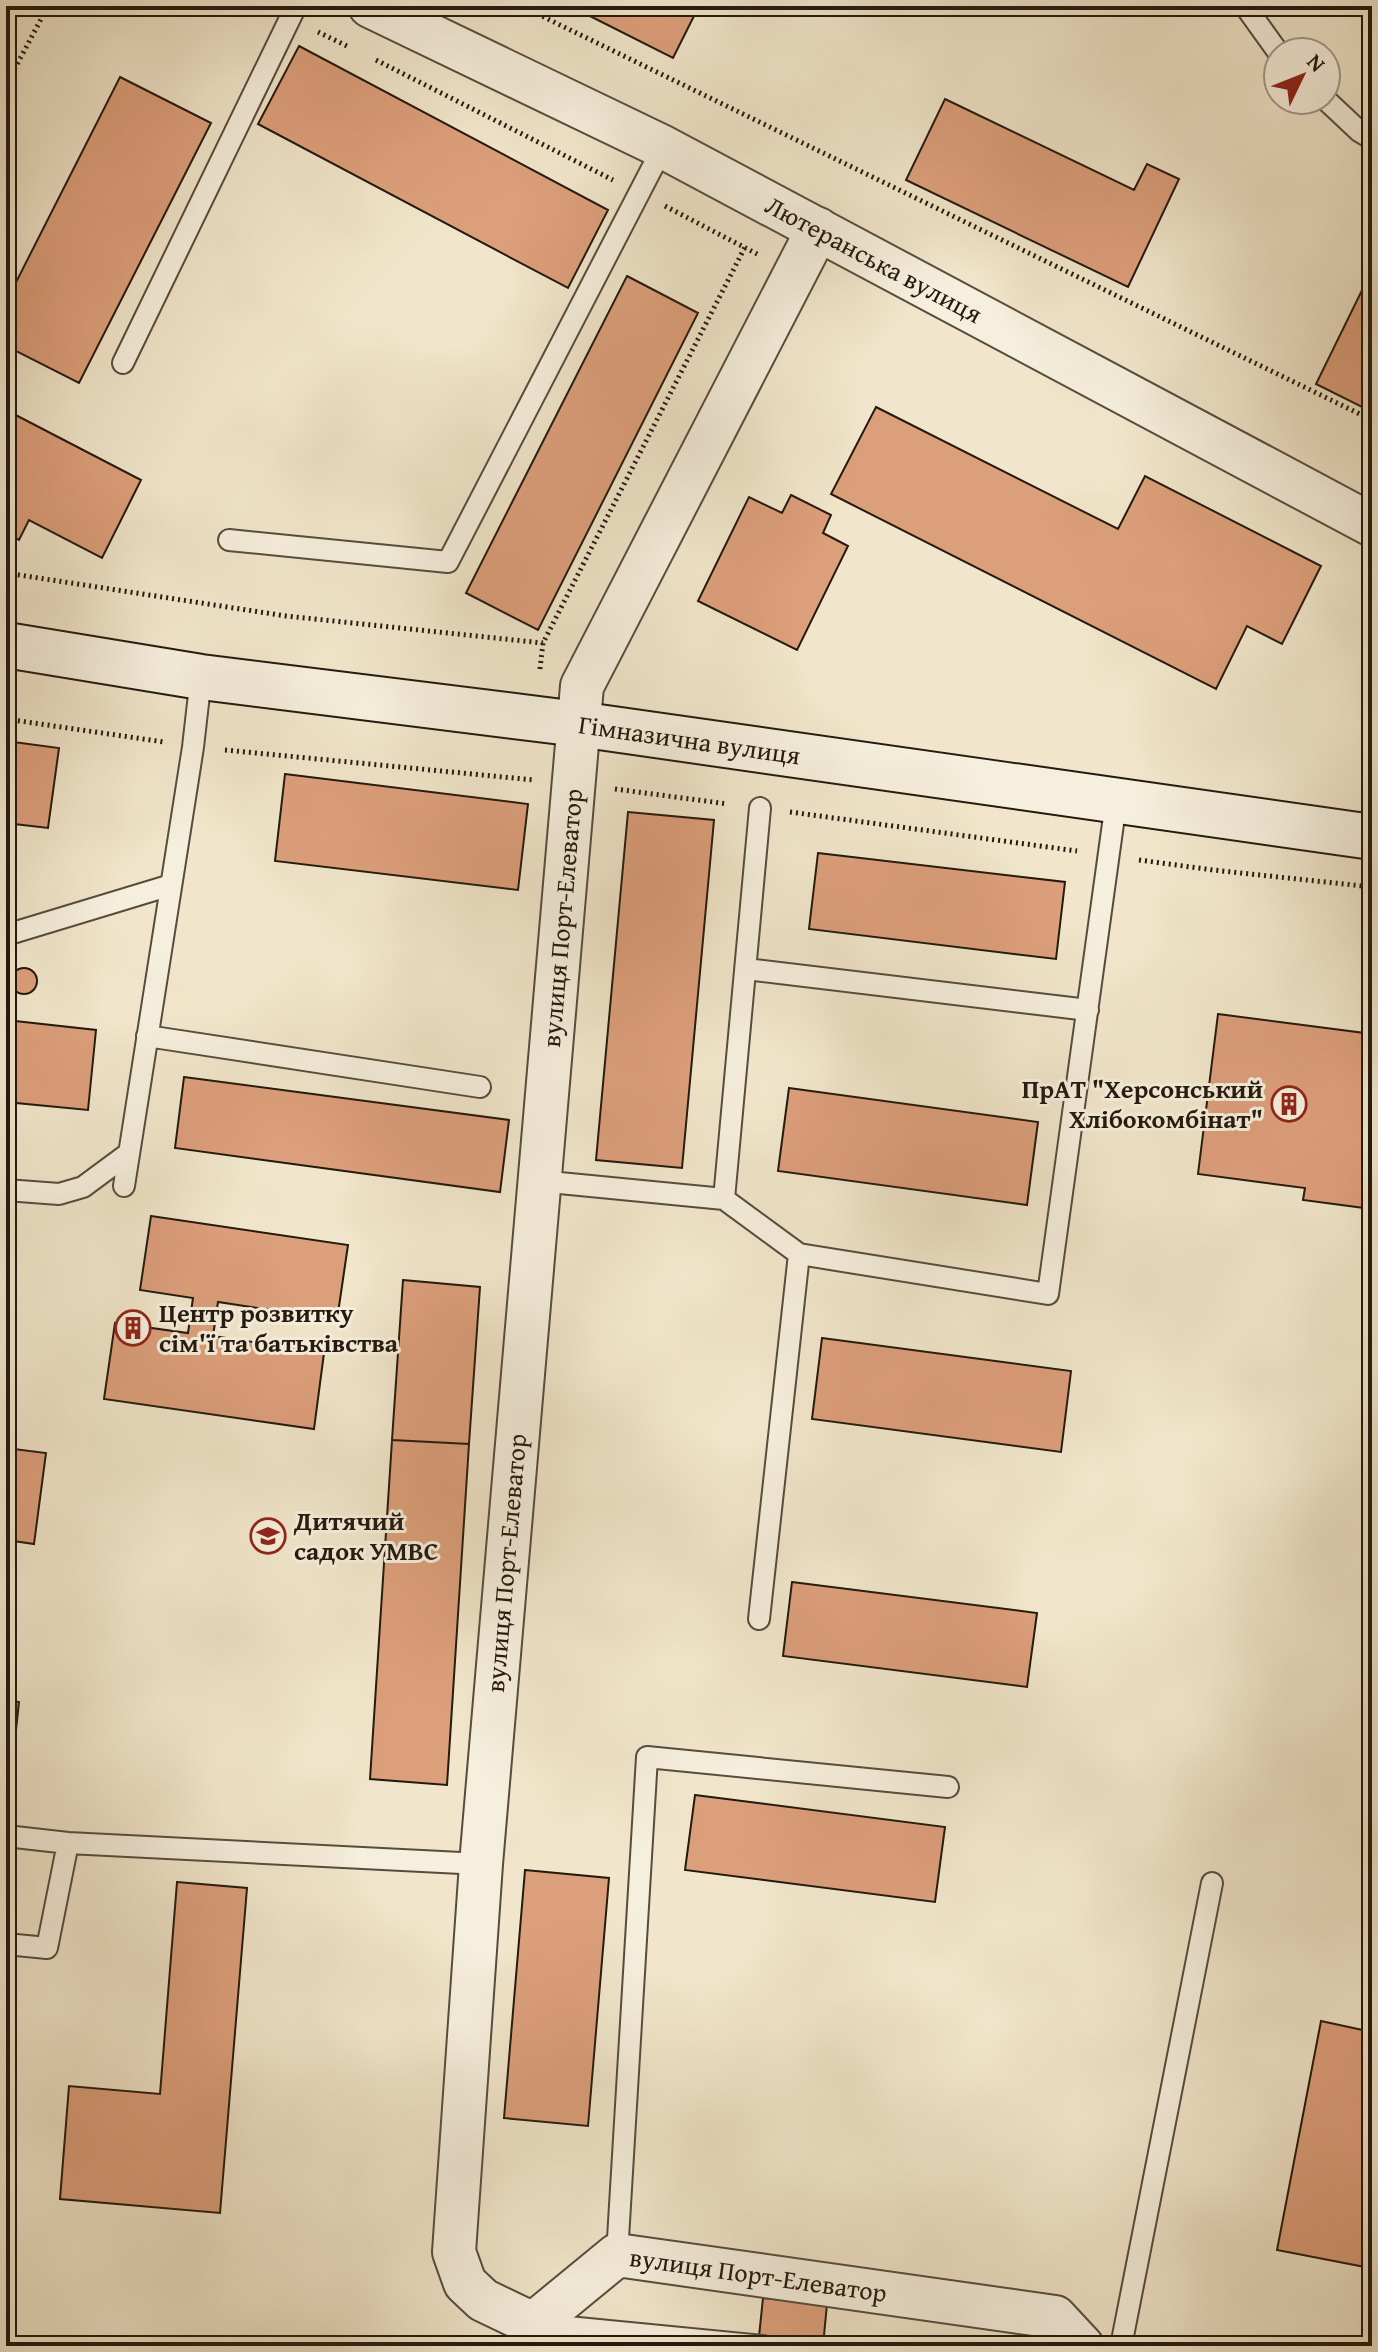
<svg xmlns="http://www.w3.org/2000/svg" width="1378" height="2352" viewBox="0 0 1378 2352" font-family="'Gentium Book Plus',serif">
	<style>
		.building { fill: #dc9f7b; stroke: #23190f; stroke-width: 2 }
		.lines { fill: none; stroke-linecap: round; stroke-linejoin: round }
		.lane-casing { stroke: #564c3e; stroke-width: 24 }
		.street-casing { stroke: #564c3e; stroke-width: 46 }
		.secondary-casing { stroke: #23190f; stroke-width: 48 }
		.path { stroke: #23190f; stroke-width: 5; stroke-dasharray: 2 4; stroke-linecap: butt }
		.lane { stroke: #f6efdd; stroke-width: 20 }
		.street { stroke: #f6efdd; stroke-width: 42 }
		.secondary { stroke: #f6efdd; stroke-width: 44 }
		.labels { text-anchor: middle; stroke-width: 6; stroke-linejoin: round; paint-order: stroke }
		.street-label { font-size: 26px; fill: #23190f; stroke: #f6efdd }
		.poi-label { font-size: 26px; font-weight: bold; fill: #23190f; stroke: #f6efdd; text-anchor: start }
	</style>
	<rect width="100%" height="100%" fill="#f1e6cb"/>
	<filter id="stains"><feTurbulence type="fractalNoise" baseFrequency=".0025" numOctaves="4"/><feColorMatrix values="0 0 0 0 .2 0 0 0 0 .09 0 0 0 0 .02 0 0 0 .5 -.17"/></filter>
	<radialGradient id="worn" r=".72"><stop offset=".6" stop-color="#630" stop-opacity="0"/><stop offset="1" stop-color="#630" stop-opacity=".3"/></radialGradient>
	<path class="building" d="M570,6H699L673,58Z
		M299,46L608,210L568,288L258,124Z
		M120,77L211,123L79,383L6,346V302Z
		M945,99L1134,190L1147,164L1179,179L1128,287L906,180Z
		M627,276L698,313L538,630L466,593Z
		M1368,278L1372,279V412L1316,384Z
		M876,407L1118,529L1145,476L1321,566L1282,644L1247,626L1216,689L831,494Z
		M6,410L141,480L102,558L29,520L19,540L6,533Z
		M791,495L831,515L823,533L848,546L797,650L698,601L749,497L782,513Z
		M6,741L59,748L48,828L6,823Z
		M285,774L528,804L518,890L275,861Z
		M628,812L714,820L682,1168L596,1160Z
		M818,853L1065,882L1056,959L809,929Z
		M11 981a13 13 0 1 1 26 0a13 13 0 1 1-26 0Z
		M1218,1014L1372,1034V1209L1303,1200L1305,1188L1198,1174Z
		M6,1020L96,1030L88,1110L6,1102Z
		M184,1077L509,1120L500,1192L175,1148Z
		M789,1088L1038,1122L1027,1205L778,1171Z
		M151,1216L348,1245L337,1320L218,1302L213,1336L324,1353L314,1429L104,1399L115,1323L188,1333L193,1298L140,1290Z
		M6,1232H12L6,1288Z
		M403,1280L480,1287L469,1444L392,1440Z
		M822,1338L1071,1371L1061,1452L812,1419Z
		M392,1440L469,1444L447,1785L370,1779Z
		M6,1448L46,1453L34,1544L6,1540Z
		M792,1582L1037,1613L1027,1687L783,1656Z
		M6,1700L19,1702L9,1795H6Z
		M695,1795L945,1827L935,1902L685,1870Z
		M525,1870L609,1878L588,2126L504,2118Z
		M177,1882L247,1888L220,2213L60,2199L69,2086L160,2094Z
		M1321,2021L1372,2032V2233L1365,2267L1277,2250Z
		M763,2298L827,2304L823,2346H758Z"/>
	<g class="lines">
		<defs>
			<path id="lane" d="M1245,6L1278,52
				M1326,100L1359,131L1372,139
				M123,363L296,6
				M229,540L448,562L663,147
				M6,935L171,885
				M746,969L1088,1010
				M147,1036L480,1087
				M539,1181L724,1199L799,1254L1048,1294L1116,802
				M124,1186L193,747L201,677
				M6,1190L59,1194L83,1187L129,1153
				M724,1199L760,808
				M759,1619L799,1254
				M6,1836L68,1843L481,1864
				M6,1944L47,1948L68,1843
				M617,2255L647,1757L948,1787
				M537,2324L763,2346
				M1121,2346L1212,1883"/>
			<g id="street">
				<path id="s1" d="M370,6L663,147L1372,525"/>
				<path id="s2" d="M818,229L582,686L481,1864L454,2252L465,2283L483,2300L533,2324L617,2255L1055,2317L1082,2346"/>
			</g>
			<g id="secondary">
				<path id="s3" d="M6,645L201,677L578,724L1372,837"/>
			</g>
		</defs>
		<use href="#lane" class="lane-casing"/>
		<use href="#street" class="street-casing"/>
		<use href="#secondary" class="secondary-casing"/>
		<path class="path" d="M521,6L1372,420
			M318,32L349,47
			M376,60L613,180
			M6,85L48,6
			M665,206L759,255
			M6,573L286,616L543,643
			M540,669L543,643L745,247
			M6,719L164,742
			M225,750L534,780
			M615,789L728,804
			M790,812L1077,851
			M1139,860L1213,870L1372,887"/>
		<use href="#lane" class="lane"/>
		<use href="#street" class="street"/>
		<use href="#secondary" class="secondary"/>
	</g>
	<defs>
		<symbol id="building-ring" viewBox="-11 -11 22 22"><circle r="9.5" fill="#f6efdd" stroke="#8f2418" stroke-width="1.5"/><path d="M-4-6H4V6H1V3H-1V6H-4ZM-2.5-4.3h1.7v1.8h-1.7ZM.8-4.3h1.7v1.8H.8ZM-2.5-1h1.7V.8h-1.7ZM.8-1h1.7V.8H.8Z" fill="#8f2418"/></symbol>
		<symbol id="school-ring" viewBox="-11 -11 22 22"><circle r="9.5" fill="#f6efdd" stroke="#8f2418" stroke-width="1.5"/><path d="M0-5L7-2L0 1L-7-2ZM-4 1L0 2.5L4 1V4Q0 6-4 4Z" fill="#8f2418"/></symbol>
	</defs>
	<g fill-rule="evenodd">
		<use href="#building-ring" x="1269" y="1084" width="40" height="40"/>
		<use href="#building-ring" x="113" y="1308" width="40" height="40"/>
		<use href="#school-ring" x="248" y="1516" width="40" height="40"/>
	</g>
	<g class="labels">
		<g class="street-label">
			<text dy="9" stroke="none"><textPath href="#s1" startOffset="564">Лютеранська вулиця</textPath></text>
			<text dy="9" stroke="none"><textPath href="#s3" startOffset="690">Гімназична вулиця</textPath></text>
			<text transform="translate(562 918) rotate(-85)" y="9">вулиця Порт-Елеватор</text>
			<text transform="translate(506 1563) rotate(-85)" y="9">вулиця Порт-Елеватор</text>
			<text dy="9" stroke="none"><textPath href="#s2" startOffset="2450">вулиця Порт-Елеватор</textPath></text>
		</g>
		<g class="poi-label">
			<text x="1263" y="1098" text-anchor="end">ПрАТ "Херсонський<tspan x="1263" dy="30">Хлібокомбінат"</tspan></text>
			<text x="159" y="1322">Центр розвитку<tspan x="159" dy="30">сім'ї та батьківства</tspan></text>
			<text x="294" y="1530">Дитячий<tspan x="294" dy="30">садок УМВС</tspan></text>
		</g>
	</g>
	<rect width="1378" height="2352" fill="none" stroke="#f1e6cb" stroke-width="32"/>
	<rect x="8" y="8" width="1362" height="2336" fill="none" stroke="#23190f" stroke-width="4"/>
	<rect x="16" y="16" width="1346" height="2320" fill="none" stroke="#23190f" stroke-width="2"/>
	<g transform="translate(1302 76) rotate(47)"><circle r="38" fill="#f6efdd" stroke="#a2998b" stroke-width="2"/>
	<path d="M0-6L14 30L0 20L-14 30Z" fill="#8f2418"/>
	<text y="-12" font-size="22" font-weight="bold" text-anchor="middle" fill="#23190f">N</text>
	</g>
	<rect width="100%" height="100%" filter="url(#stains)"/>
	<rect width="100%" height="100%" fill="url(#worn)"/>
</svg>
